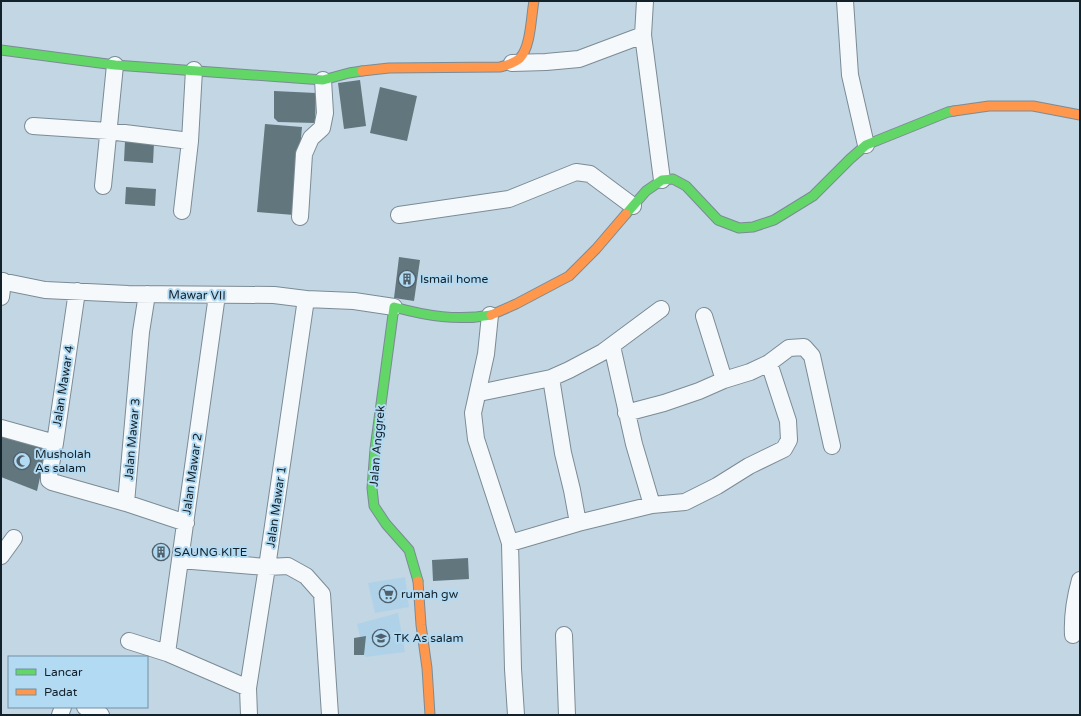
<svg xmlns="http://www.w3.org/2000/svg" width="1081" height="716" viewBox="0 0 1081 716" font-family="'Varela Round',sans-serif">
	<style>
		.built { fill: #b0d2e9 }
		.building { fill: #62767e }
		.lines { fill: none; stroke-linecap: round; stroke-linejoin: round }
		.street-casing { stroke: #7b8b95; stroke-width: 18 }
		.fast-casing { stroke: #7b8b95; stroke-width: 11 }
		.slow-casing { stroke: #7b8b95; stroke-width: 11 }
		.street { stroke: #f6f9fb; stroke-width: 16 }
		.fast { stroke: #63d668; stroke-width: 9 }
		.slow { stroke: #ff974d; stroke-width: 9 }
		.labels { text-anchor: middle; stroke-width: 4; stroke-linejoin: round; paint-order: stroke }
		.poi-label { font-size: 12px; fill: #12212a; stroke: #b3daf3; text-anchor: start }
		.street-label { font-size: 12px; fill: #12212a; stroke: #b3daf3 }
	</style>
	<rect width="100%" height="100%" fill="#c2d6e4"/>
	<path class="built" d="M405,577L409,607L375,613L368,583Z
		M398,613L405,652L365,657L357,624Z"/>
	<path class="building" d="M360,80L366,126L344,129L338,83Z
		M380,87L417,96L407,141L370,133Z
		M274,91L316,93L315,123L278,122L274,118Z
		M265,124L302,127L294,215L257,212Z
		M125,141L154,143L153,163L124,161Z
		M126,187L156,189L155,206L125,204Z
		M399,257L420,260L414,301L394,298Z
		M1,432L47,446L37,491L1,477Z
		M164,547L167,554L157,558L154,550Z
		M468,558L469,579L433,581L432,560Z
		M366,636L364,655H354V638Z"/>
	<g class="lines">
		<defs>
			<path id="street" d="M645,1L643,35L662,180
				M845,1L850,75L866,145
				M512,63L546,62L579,59L643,35
				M33,126L108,131L190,141
				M103,186L115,65
				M182,211L190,141L194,70
				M399,215L509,199L576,172L590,174L633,206
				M300,217L304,154L311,138L322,128L325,113L323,80
				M1,281L45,290L128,294L274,295L306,299L354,301L394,307
				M77,291L55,443L49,475V480L52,482L126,503L186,523
				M1,297L3,281
				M490,315L486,354L473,413L476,439L510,543L513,669L516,715
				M704,316L724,380
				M612,346L634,444L652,505
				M551,378L563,453L572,490L578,523
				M479,393L551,378L569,370L603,352L661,309
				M626,413L664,403L699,391L724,380L750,372L769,363L789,348L804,347L812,356L832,446
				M1,428L55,443
				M126,503L141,332L147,294
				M510,543L578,523L652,505L685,502L717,486L749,466L784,449L789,440L788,421L769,363
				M1,556L14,538
				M180,560L267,567L288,566L306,576L322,594L330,715
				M564,635L567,715
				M1073,635C1072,616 1075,598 1080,580
				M129,641L167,653L248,688
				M167,653L217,295
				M85,707L101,715
				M60,715L63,707
				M249,715L248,688L267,567L306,299"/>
			<path id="fast" d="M1,50L115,65L323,80L349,73L362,71
				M626,214L646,191L662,180L673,179L686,186L718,220L739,228L753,227L774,220L813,196L850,159L866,145L948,112L954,111
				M418,581L409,550L386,524L374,506L372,488L375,449L394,307C427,316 457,321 491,315"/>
			<path id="slow" d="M362,71L389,68L500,67C507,65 515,63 520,58C531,47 531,16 534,1
				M954,111L989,106H1033L1080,115
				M491,315L516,304L569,276L596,249L626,214
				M418,581L421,625L427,668L430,715"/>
		</defs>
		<use href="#street" class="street-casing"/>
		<use href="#fast" class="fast-casing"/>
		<use href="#slow" class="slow-casing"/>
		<use href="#street" class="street"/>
		<use href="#fast" class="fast"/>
		<use href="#slow" class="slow"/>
	</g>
	<defs>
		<symbol id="building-ring" viewBox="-11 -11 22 22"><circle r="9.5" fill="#b3daf3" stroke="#50606b" stroke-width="1.5"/><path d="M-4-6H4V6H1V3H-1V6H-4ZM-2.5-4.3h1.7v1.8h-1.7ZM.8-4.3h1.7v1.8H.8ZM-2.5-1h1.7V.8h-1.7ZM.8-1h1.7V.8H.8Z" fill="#50606b"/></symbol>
		<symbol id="mosque-ring" viewBox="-11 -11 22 22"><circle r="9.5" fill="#b3daf3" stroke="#50606b" stroke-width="1.5"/><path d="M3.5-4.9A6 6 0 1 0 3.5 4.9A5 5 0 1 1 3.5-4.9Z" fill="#50606b"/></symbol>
		<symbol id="supermarket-ring" viewBox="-11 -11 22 22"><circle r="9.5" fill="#b3daf3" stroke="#50606b" stroke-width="1.5"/><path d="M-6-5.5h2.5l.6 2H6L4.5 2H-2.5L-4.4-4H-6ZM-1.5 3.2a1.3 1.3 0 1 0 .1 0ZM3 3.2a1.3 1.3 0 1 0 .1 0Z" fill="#50606b"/></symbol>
		<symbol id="school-ring" viewBox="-11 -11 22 22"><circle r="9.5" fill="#b3daf3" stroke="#50606b" stroke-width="1.5"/><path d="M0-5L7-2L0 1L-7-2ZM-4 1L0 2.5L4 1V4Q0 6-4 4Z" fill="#50606b"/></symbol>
	</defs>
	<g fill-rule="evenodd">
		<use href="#building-ring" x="397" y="269" width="20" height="20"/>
		<use href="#mosque-ring" x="12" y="451" width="20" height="20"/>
		<use href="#building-ring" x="151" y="542" width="20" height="20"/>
		<use href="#supermarket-ring" x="378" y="584" width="20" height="20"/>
		<use href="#school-ring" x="371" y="628" width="20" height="20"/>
	</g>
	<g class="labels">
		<g class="poi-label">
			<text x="420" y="283">Ismail home</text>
			<text x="35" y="458">Musholah<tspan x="35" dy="14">As salam</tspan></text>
			<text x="174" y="556">SAUNG KITE</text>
			<text x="401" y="598">rumah gw</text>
			<text x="394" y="642">TK As salam</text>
		</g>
		<g class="street-label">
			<text transform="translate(197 295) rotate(1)" y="4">Mawar VII</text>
			<text transform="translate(63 386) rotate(-81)" y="4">Jalan Mawar 4</text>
			<text transform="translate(132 439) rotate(-85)" y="4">Jalan Mawar 3</text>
			<text transform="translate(377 446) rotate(-85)" y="4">Jalan Anggrek</text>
			<text transform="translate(192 474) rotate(-82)" y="4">Jalan Mawar 2</text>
			<text transform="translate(276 507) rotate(-82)" y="4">Jalan Mawar 1</text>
		</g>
	</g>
	<rect width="1081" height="716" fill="none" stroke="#12212a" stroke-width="4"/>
	<rect x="8" y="656" width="140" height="52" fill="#b3daf3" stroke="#7390a3"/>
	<rect x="16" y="669" width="20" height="6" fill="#63d668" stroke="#7390a3"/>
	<text x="44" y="676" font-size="12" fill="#12212a">Lancar</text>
	<rect x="16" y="689" width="20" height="6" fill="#ff974d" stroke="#7390a3"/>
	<text x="44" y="696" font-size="12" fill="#12212a">Padat</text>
</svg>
